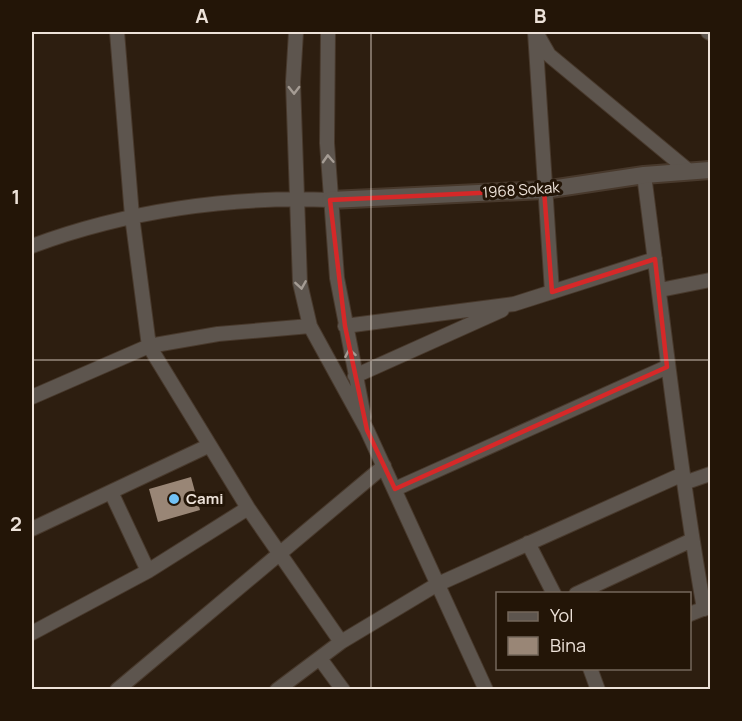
<svg xmlns="http://www.w3.org/2000/svg" width="742" height="721" viewBox="0 0 742 721" font-family="Manrope,sans-serif">
	<style>
		.building { fill: #998676 }
		.lines { fill: none; stroke-linecap: round; stroke-linejoin: round }
		.minor-casing { stroke: #48392c; stroke-width: 16 }
		.tertiary-casing { stroke: #48392c; stroke-width: 20 }
		.minor { stroke: #5d554e; stroke-width: 14 }
		.tertiary { stroke: #5d554e; stroke-width: 16 }
		.oneway { stroke: #a59c94 }
		.marked { fill: none; stroke: #d62828; stroke-width: 4.5; stroke-linejoin: round }
		.grid { fill: none; stroke: #ede2d9; stroke-width: 1.5; stroke-opacity: 0.55 }
		.poi-dot { fill: #71c1f5; stroke: #231507; stroke-width: 2 }
		.labels { text-anchor: middle; stroke-width: 6; stroke-linejoin: round; paint-order: stroke }
		.street-label { font-size: 15px; fill: #ede2d9; stroke: #231507 }
		.poi-label { font-size: 15px; font-weight: bold; fill: #ede2d9; stroke: #231507; text-anchor: start }
		.neatline { fill: none; stroke: #ede2d9; stroke-width: 2 }
		.grid-label { font-size: 20px; text-anchor: middle; font-weight: bold; fill: #ede2d9 }
	</style>
	<rect width="100%" height="100%" fill="#2d1e10"/>
	<path class="building" d="M191,477L200,510L158,522L149,489Z"/>
	<g class="lines">
		<defs>
			<path id="minor" d="M117,32L132,216L149,346L248,508L341,642
				M296,32L293,82L300,283L310,326L367,430L486,690
				M328,32L327,143L337,278L364,417
				M535,32L552,292
				M708,32L710,33
				M537,34L549,55L690,172
				M644,175C663,320 679,465 704,609
				M32,246C126,211 230,196 330,200
				M660,290L710,280
				M345,326L514,304L655,259
				M355,376L502,310
				M32,397L149,346L218,334L310,326
				M684,483L710,474
				M395,489L667,367
				M111,492L148,571
				M32,529L208,446
				M528,543L554,594
				M576,594L692,540
				M690,614L710,606
				M32,633L148,571L248,508
				M321,660L343,690
				M590,668L598,690
				M117,690L384,466
				M277,690L341,642L436,585L683,474"/>
			<path id="tertiary" d="M330,200L544,190L644,175L710,170"/>
		</defs>
		<use href="#minor" class="minor-casing"/>
		<use href="#tertiary" class="tertiary-casing"/>
		<use href="#minor" class="minor"/>
		<use href="#tertiary" class="tertiary"/>
	</g>
	<defs><path id="oneway-chevron" d="M-2-3.5L2.5 0L-2 3.5" fill="none" stroke-width="1.6" stroke-linecap="round" stroke-linejoin="round" transform="scale(1.5)"/></defs>
	<g class="oneway">
		<use href="#oneway-chevron" transform="translate(294 90) rotate(89)"/>
		<use href="#oneway-chevron" transform="translate(328 159) rotate(-93)"/>
		<use href="#oneway-chevron" transform="translate(301 285) rotate(81)"/>
		<use href="#oneway-chevron" transform="translate(350 353) rotate(-100)"/>
	</g>
	<path class="marked" d="M544,190L552,292L655,259L667,367L395,489L367,430L345,326L330,200Z"/>
	<path class="grid" d="M371,32V690M32,360H710"/>
	<circle class="poi-dot" cx="174" cy="499" r="6"/>
	<g class="labels">
		<g class="street-label">
			<text transform="translate(521 190) rotate(-4)" y="5">1968 Sokak</text>
		</g>
		<g class="poi-label">
			<text x="186" y="504">Cami</text>
		</g>
	</g>
	<rect width="742" height="721" fill="none" stroke="#231507" stroke-width="66"/>
	<rect x="496" y="592" width="195" height="78" fill="#231507" stroke="#74675b" stroke-width="1.5"/>
	<rect x="508" y="612" width="30" height="9" fill="#5d554e" stroke="#74675b" stroke-width="1.5"/>
	<text x="550" y="622" font-size="18" fill="#ede2d9">Yol</text>
	<rect x="508" y="637" width="30" height="18" fill="#998676" stroke="#74675b" stroke-width="1.5"/>
	<text x="550" y="652" font-size="18" fill="#ede2d9">Bina</text>
	<rect x="33" y="33" width="676" height="655" class="neatline"/>
	<g class="grid-label">
		<text x="202" y="23">A</text>
		<text x="540" y="23">B</text>
		<text x="16" y="204">1</text>
		<text x="16" y="531">2</text>
	</g>
</svg>
